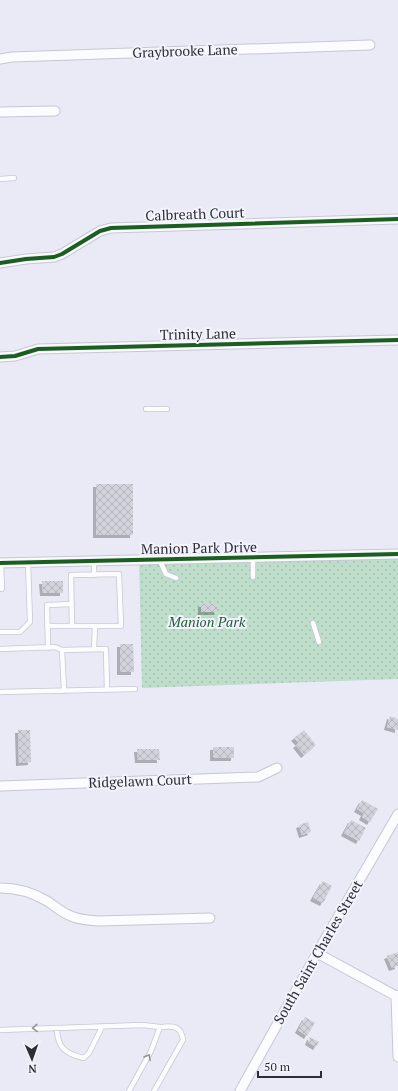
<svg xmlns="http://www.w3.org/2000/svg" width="398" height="1091" viewBox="0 0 398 1091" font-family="'PT Serif',serif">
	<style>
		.grass { fill: url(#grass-dots) }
		.building { fill: url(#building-cross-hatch); filter: url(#shadow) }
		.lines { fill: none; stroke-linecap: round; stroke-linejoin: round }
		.service-casing { stroke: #c6c7d1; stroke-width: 6 }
		.minor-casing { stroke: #c6c7d1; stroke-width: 11 }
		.service { stroke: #fcfcfe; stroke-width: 4.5 }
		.minor { stroke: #fcfcfe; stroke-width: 9 }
		.cycleway-casing { stroke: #f2f3fc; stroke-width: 6 }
		.cycleway { stroke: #1b5e20; stroke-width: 4 }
		.oneway { stroke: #94949a }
		.labels { text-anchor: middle; stroke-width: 4; stroke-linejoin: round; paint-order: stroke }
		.street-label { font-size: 14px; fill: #2c2d35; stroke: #f2f3fc }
		.park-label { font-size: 14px; font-style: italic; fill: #205b32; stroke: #f2f3fc }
	</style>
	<defs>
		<pattern id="grass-dots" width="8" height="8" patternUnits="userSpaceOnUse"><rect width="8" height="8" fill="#beddca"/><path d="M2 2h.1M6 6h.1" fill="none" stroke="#a3beae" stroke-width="1.8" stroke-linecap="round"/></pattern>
		<pattern id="building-cross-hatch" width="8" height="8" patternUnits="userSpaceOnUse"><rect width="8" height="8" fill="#d1d2db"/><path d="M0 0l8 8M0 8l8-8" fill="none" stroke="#b4b5bd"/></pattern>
		<filter id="shadow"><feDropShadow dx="-3" dy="3" stdDeviation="0" flood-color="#0004"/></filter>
	</defs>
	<rect width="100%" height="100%" fill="#e9eaf6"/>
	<path class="grass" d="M398,554V679L142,688L139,560Z"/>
	<path class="building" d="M96,484H133V535H96Z
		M42,581H63V593H43Z
		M201,604H217V612H201Z
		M120,644H133L134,672H120Z
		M390,716L398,719V730L387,727Z
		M18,730H30L31,762L19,763Z
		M304,730L316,745L304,755L296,745L299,743L294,738Z
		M213,747H234V758H213Z
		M137,749H159L160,760H138Z
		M362,800L378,809L370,822L362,817L364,813L357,809Z
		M351,820L366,828L359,841L344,833Z
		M308,822L311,832L302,835L299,825Z
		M323,881L332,886L323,903L313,898Z
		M398,952V966L392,968L387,956Z
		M305,1017L315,1023L307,1036L298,1030Z
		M310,1037L319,1042L316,1047L308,1042Z"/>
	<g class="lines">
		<defs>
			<path id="service" d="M0,179L14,178
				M146,409H167
				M159,559L166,574L176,578
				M94,561V575
				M1,563L2,589
				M253,577V557
				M313,623L319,642
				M47,626H72L71,575L119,574L121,626H72
				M0,632H20L30,622L28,562
				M48,648L47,605L72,604
				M0,649L55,647L62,650
				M94,649L95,626
				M64,691L62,650L106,649L107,690
				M0,692L135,689
				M57,1028C57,1047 65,1054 84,1058L89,1053L102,1027
				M0,1030L142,1025L160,1027L151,1051L129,1091
				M154,1091L183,1040C181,1025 173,1026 160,1027"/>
			<path id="minor" d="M0,59L12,57L370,45
				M0,112L55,111
				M0,263L26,259L54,257L62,254L100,231L111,228L398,219
				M0,357L15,356L38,349L398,340
				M0,563L398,554
				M0,786L258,777L277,768
				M0,888C18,888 32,892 47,901C55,906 62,913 71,916C79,920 89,920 98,921L210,918
				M317,953L396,996L398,995
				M396,996L398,1057
				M240,1091L317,953L398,814"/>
		</defs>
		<use href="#service" class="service-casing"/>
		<use href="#minor" class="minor-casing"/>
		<use href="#service" class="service"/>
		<use href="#minor" class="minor"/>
		<defs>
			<path id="cycleway" d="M0,263L26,259L54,257L62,254L100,231L111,228L398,219
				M0,357L15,356L38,349L398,340
				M0,563L398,554"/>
		</defs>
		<use href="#cycleway" class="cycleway-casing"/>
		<use href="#cycleway" class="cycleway"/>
	</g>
	<defs><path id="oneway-chevron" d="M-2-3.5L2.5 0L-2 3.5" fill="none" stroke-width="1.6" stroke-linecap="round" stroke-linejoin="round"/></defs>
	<g class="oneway">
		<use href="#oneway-chevron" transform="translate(35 1028) rotate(178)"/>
		<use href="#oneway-chevron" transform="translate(148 1057) rotate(-61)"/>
	</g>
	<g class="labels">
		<g class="street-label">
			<text transform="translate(185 51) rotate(-2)" y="5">Graybrooke Lane</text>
			<text transform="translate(195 214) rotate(-2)" y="5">Calbreath Court</text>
			<text transform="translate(198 334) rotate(-1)" y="5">Trinity Lane</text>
			<text transform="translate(199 548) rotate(-1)" y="5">Manion Park Drive</text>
			<text transform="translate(140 781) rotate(-2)" y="5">Ridgelawn Court</text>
			<text transform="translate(318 952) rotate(-60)" y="5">South Saint Charles Street</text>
		</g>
		<g class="park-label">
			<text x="207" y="627">Manion Park</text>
		</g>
	</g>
	<g transform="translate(32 1059) rotate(178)" stroke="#f2f3fc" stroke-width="3" paint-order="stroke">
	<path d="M0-3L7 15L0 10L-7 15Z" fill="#2c2d35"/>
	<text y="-6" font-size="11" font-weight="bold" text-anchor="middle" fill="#2c2d35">N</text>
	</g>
	<path d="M258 1071v6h63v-6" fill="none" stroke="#2c2d35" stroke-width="2"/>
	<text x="264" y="1071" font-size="12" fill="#2c2d35" stroke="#f2f3fc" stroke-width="3" paint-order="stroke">50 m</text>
</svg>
